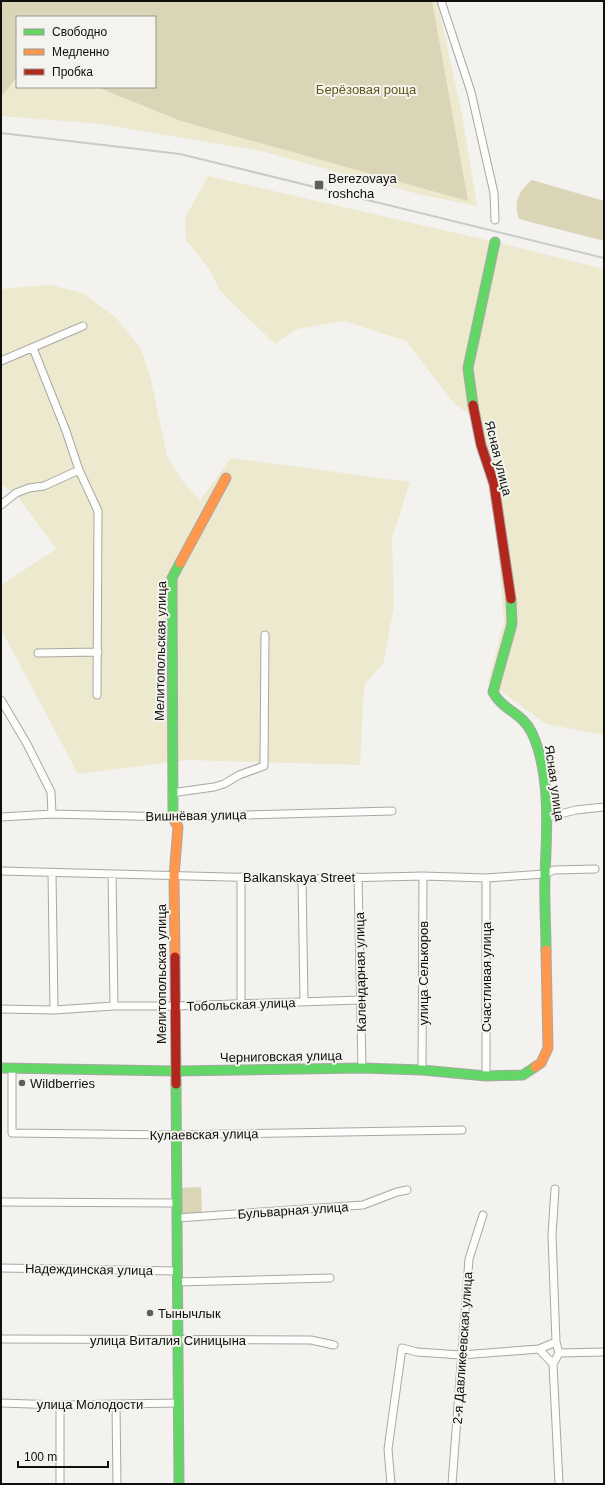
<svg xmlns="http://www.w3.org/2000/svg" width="605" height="1485" viewBox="0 0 605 1485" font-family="Arial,sans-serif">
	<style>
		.green { fill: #ece9cf; fill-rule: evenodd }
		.forest { fill: #d9d5b6 }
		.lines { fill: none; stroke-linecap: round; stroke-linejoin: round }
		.street-casing { stroke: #a8a7a4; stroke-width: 9 }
		.fast-casing { stroke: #a8a7a4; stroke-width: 11 }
		.slow-casing { stroke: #a8a7a4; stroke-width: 11 }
		.jam-casing { stroke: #a8a7a4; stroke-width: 11 }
		.street { stroke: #fdfdfc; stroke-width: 7 }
		.fast { stroke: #63d668; stroke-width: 9 }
		.slow { stroke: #ff974d; stroke-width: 9 }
		.jam { stroke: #b3261e; stroke-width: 9 }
		.rail { stroke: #cacac9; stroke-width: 2 }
		.poi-dot { fill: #5f5e5c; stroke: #f4f3ed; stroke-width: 1.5 }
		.labels { text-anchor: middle; stroke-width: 4; stroke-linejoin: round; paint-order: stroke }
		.park-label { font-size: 13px; fill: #61581c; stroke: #f4f3ed }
		.poi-label { font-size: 13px; fill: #0f0f0d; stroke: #f4f3ed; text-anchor: start }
		.street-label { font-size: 13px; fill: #0f0f0d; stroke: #f4f3ed }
	</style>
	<rect width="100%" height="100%" fill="#f3f2ee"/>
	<path class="green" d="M1,1H437L461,110L477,206L418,194L261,151L100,124L1,116ZM17,17H155V87H17Z
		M208,176L495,242L604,269V735L546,724L488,682L504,621L497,539L477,421L453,402L406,341L344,321L297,329L275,344L221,292L209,269L186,240L185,218Z
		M50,285L83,293L116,318L141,349L151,380L167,456L184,483L200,500L231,458L410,482L392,538L394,607L383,664L364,685L360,765L188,760L78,774L1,629V585L56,549L19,498L1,484V289Z"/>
	<path class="forest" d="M1,1H432L468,201L181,121L97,87H155V17H17V77L1,97Z
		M532,180L604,201V241L519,219C513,201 519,191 532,180Z
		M201,1187L202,1214L180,1215L179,1188Z"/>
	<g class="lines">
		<defs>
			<path id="street" d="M441,1L471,92L494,193L495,220
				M33,348L66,431L79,470L98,511L97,695
				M1,361L83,326
				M1,505L16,493L29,488L44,486L79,470
				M38,653L98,652
				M1,700L27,744L51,792L52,814
				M172,795L178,792L214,787L224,784L239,775L264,766L265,635
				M1,817L52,814L172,817L392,811
				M548,817L576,810L604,807
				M1,871L302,879L423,876L486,878L545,874L554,870L595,869
				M52,873L54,1010
				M112,874L114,1006
				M241,877V1003
				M358,877L362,1068
				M486,878V1076
				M302,879L304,1002
				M1,1009L54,1010L114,1006H175L360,1000
				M12,1068V1133L175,1135L462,1130
				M422,1070L423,876
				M555,1189L552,1235L556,1342L559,1353L553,1364L559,1484
				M1,1202L176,1203
				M177,1218L363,1205L397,1192L407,1190
				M1,1268L177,1271
				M177,1282L330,1278
				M1,1339L311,1340L334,1345
				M539,1349L553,1364
				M559,1353L604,1352
				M1,1403L60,1405L179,1403
				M116,1405L117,1484
				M60,1484V1405
				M391,1484L388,1449L402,1348L417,1352L461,1355L539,1349L556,1342
				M452,1484L469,1259L483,1215"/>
			<path id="fast" d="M473,405L468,368L495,242
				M511,599L512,624L493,692C503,711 522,712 532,733C551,774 547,831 545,874C544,900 546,925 546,950
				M173,818L172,578L180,563
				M1,1068L175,1071L362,1068L422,1070L486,1076L523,1075L535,1067
				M176,1084L179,1484"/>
			<path id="slow" d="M180,563L226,478
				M173,818L178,827L174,876L175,957
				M535,1067L541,1063L548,1048L546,950"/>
			<path id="jam" d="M473,405L481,445L494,484L511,599
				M175,957L176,1084"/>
		</defs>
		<use href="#street" class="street-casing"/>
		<use href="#fast" class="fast-casing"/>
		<use href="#slow" class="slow-casing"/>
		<use href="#jam" class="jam-casing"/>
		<use href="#street" class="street"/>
		<use href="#fast" class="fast"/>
		<use href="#slow" class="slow"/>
		<use href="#jam" class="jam"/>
		<path class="rail" d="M1,133L180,154L604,258"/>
	</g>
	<g class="poi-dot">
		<rect x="314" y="180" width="10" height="10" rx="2"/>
		<circle cx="22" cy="1083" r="4"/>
		<circle cx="150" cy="1313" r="4"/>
	</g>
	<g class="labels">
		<g class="park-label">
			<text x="366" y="94">Берёзовая роща</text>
		</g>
		<g class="poi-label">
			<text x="328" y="183">Berezovaya<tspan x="328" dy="15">roshcha</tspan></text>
			<text x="30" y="1088">Wildberries</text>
			<text x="158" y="1318">Тынычлык</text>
		</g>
		<g class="street-label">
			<text transform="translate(499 458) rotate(76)" y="5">Ясная улица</text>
			<text transform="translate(160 651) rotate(-89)" y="5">Мелитопольская улица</text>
			<text transform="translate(555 783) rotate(82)" y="5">Ясная улица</text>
			<text transform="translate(196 815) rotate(-1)" y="5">Вишнёвая улица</text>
			<text x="299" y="882">Balkanskaya Street</text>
			<text transform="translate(360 972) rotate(-91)" y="5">Календарная улица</text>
			<text transform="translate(423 973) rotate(-90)" y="5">улица Селькоров</text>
			<text transform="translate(161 974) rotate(-90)" y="5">Мелитопольская улица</text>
			<text transform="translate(486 977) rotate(-90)" y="5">Счастливая улица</text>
			<text transform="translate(241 1004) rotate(-2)" y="5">Тобольская улица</text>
			<text transform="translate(281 1056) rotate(-1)" y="5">Черниговская улица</text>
			<text transform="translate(204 1134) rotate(-1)" y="5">Кулаевская улица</text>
			<text transform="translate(293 1210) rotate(-4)" y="5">Бульварная улица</text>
			<text transform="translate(89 1269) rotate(1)" y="5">Надеждинская улица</text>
			<text x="168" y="1345">улица Виталия Синицына</text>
			<text transform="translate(462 1348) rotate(-86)" y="5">2-я Давликеевская улица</text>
			<text x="90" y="1409">улица Молодости</text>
		</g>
	</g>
	<rect width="605" height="1485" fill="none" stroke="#0f0f0d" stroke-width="4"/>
	<rect x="16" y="16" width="140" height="72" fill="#f4f3ed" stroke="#989893"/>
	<rect x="24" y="29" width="20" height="6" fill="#63d668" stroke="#989893"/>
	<text x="52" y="36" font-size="12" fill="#0f0f0d">Свободно</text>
	<rect x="24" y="49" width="20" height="6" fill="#ff974d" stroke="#989893"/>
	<text x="52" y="56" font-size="12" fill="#0f0f0d">Медленно</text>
	<rect x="24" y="69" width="20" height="6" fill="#b3261e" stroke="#989893"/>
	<text x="52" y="76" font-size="12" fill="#0f0f0d">Пробка</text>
	<path d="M18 1461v6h90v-6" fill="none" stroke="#0f0f0d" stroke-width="2"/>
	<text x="24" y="1461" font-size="12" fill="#0f0f0d" stroke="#f4f3ed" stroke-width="3" paint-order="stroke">100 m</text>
</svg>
